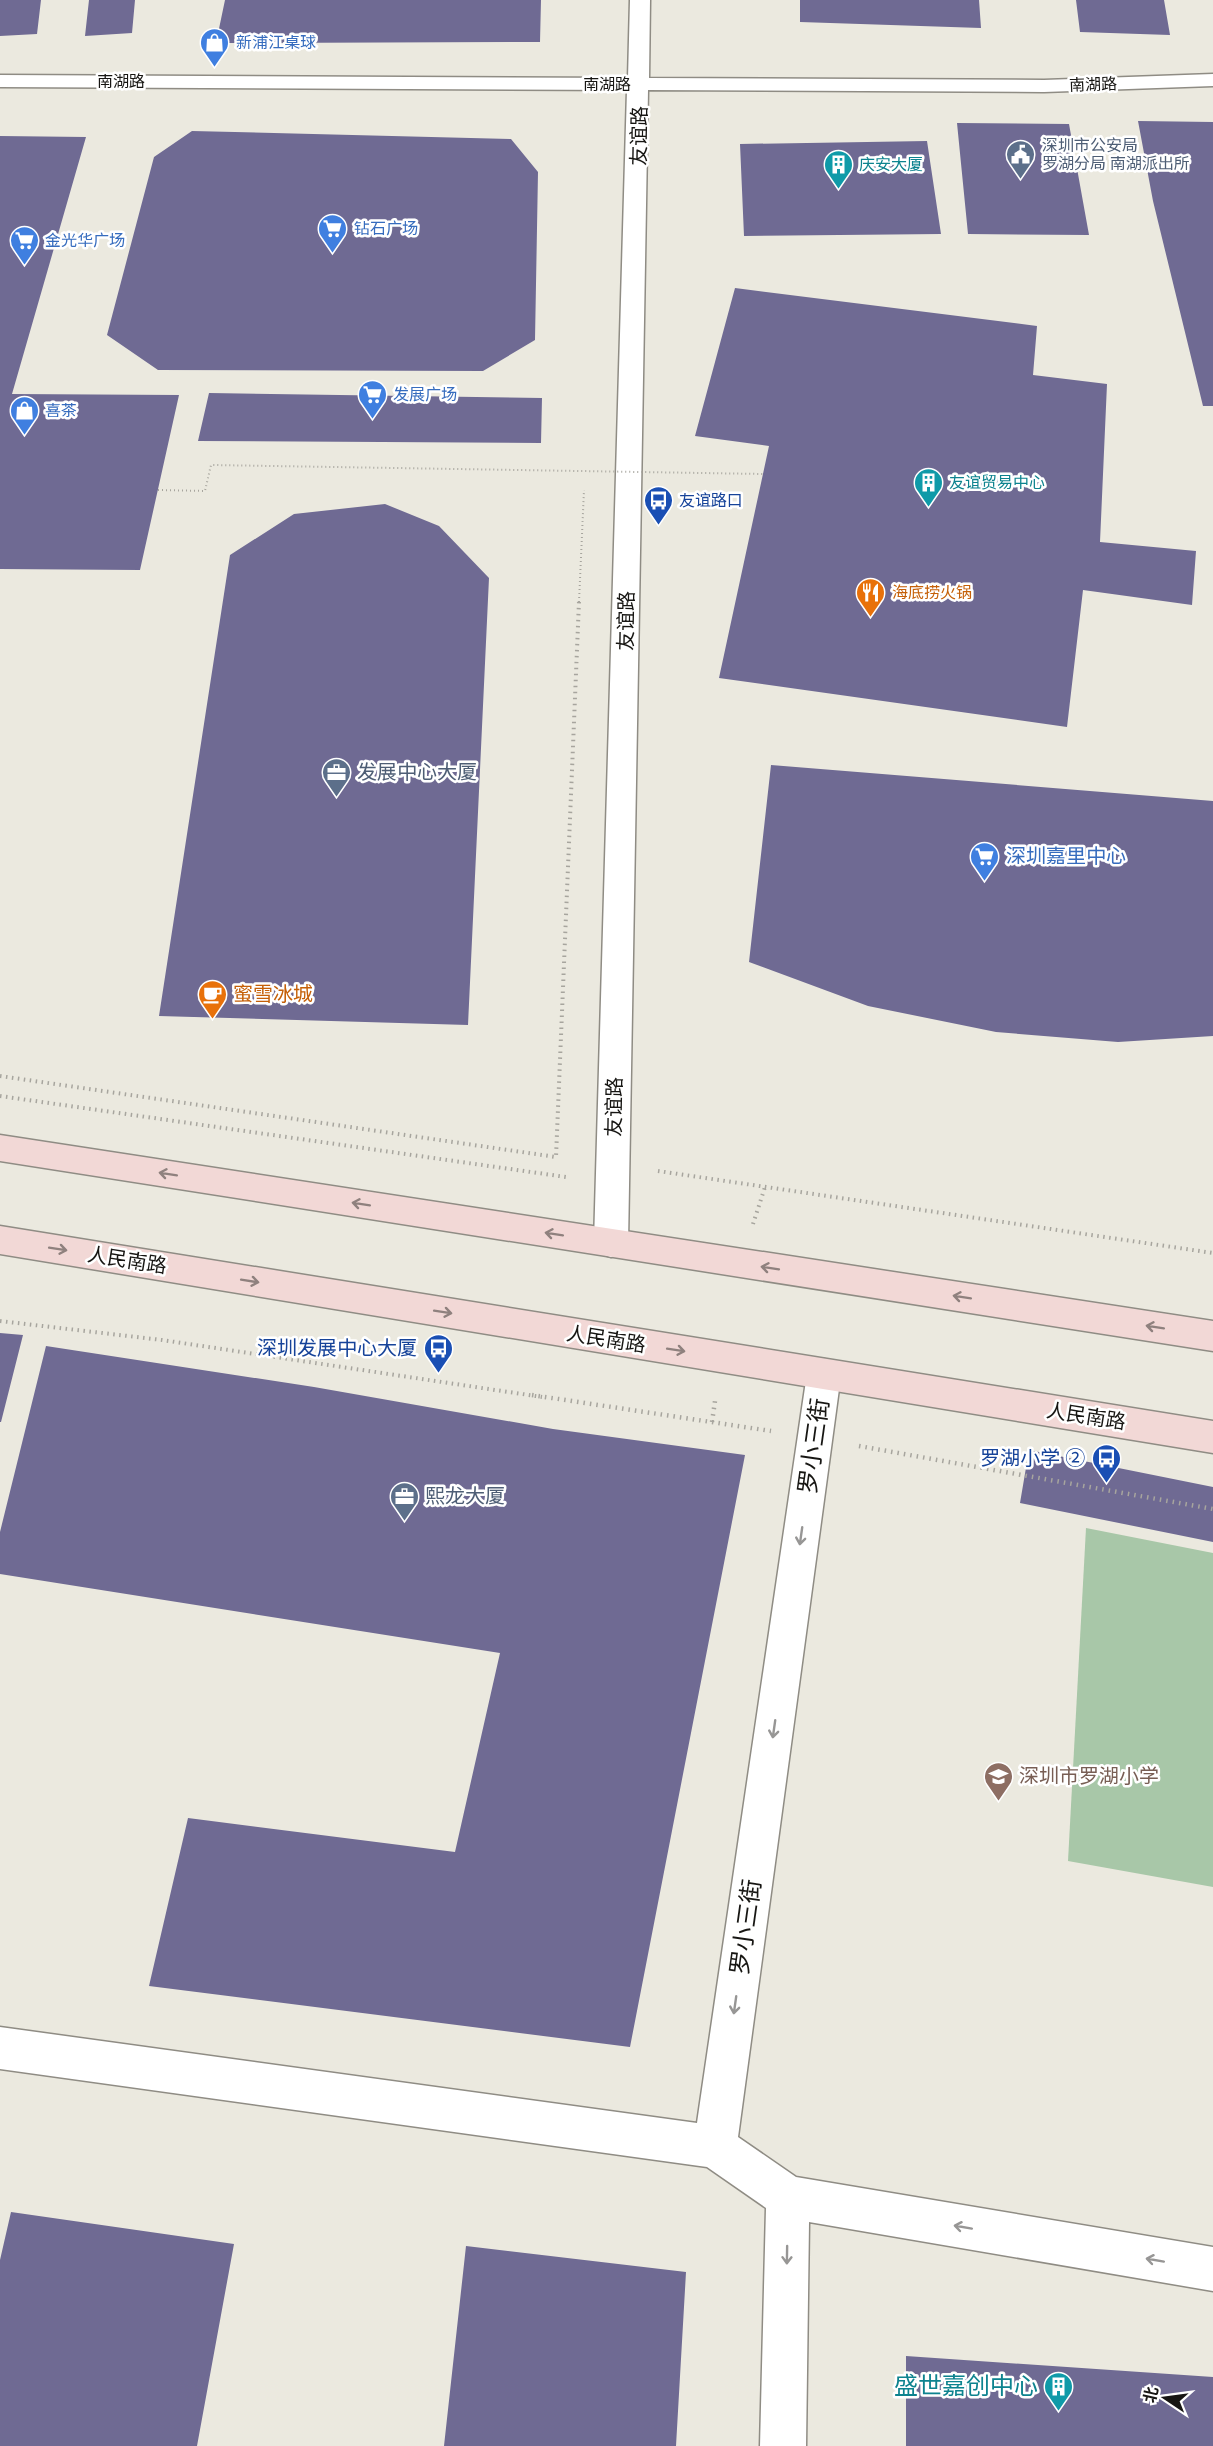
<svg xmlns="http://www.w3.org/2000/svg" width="1213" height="2446" viewBox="0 0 1213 2446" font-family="'Source Serif 4','Noto Sans SC',serif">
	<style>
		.green { fill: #a8c7a8 }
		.building { fill: #6f6a93 }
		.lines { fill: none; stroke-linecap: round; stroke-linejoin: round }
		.minor-casing { stroke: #8f8c84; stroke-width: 3 }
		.tertiary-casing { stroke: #8f8c84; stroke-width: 3 }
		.secondary-casing { stroke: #8f8c84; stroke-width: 3 }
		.path-far2 { stroke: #a7a59e; stroke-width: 2; stroke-dasharray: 1 3; stroke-linecap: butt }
		.path-far1 { stroke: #a7a59e; stroke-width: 4; stroke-dasharray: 1.5 4.5; stroke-linecap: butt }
		.path { stroke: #a7a59e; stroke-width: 4.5; stroke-dasharray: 1.5 5; stroke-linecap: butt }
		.minor { fill: #fff; fill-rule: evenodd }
		.tertiary { fill: #fff; fill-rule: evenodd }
		.secondary { fill: #f2d8d6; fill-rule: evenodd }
		.path-bridge { stroke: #a7a59e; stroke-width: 2; stroke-dasharray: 1 3; stroke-linecap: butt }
		.oneway { stroke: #8f817e }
		.oneway2 { stroke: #979695 }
		.labels { text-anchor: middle; stroke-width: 5; stroke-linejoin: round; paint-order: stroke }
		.far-shop-label { font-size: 16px; fill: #366cbe; stroke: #fff; text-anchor: start }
		.far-street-label { font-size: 16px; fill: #171613; stroke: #fff }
		.far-service-label { font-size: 16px; fill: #4e5e75; stroke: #fff; text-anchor: start }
		.far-culture-label { font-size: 16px; fill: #0d838f; stroke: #fff; text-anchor: start }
		.far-transit-label { font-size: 16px; fill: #164399; stroke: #fff; text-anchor: start }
		.far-food-label { font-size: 16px; fill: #c56008; stroke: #fff; text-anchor: start }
		.street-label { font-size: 20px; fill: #171613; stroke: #fff }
		.service-label { font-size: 20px; fill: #4e5e75; stroke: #fff; text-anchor: start }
		.shop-label { font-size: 20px; fill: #366cbe; stroke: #fff; text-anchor: start }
		.food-label { font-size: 20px; fill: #c56008; stroke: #fff; text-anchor: start }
		.transit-label { font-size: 20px; fill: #164399; stroke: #fff; text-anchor: end }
		.education-label { font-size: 20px; fill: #785e54; stroke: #fff; text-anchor: start }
		.near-street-label { font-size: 24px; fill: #171613; stroke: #fff }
		.near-culture-label { font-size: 24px; fill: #0d838f; stroke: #fff; text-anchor: end }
	</style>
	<rect width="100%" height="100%" fill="#ebe9df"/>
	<path class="green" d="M1086,1528L1213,1553V1887L1068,1861Z"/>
	<path class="building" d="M0,0H41L37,34L0,36Z
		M89,0H135L132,33L85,36Z
		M225,0H541L540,42L216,43Z
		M800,0H979L981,28L800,22Z
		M1076,0H1164L1170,35L1080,32Z
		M1138,121L1213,122V406H1203L1153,201Z
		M957,123L1069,124L1089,235L968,234Z
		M192,131L511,139L538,172L535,340L483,371L158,370L107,335L154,157Z
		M0,136L86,137L12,394L179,395L140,570L0,569Z
		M927,141L941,234L744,236L740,144Z
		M735,288L1037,326L1033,375L1107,384L1100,542L1196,551L1192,605L1083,590L1067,727L719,678L769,446L695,436Z
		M209,393L542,398L541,443L198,441Z
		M385,504L439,526L489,578L468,1025L159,1016L230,555L294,514Z
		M771,765L1213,801V1036L1118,1042L996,1032L868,1006L749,962Z
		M0,1333L23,1335L1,1422H0Z
		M46,1346L314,1387L553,1429L745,1455L630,2047L149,1986L188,1818L455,1852L500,1653L0,1574V1532Z
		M1029,1450L1213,1487V1542L1020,1503Z
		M11,2212L234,2244L197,2446H0V2260Z
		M466,2246L686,2272L676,2446H444Z
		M906,2356L1213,2377V2446H906Z"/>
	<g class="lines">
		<defs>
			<path id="minor" d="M824,1359L836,1363L841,1374L738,2137L796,2177L1213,2247V2291L809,2222L806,2446H760L766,2208L707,2167L0,2069V2027L697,2123L807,1374L812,1363Z"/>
			<path id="tertiary" d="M630,0H650L649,78L1044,80L1213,74V86L1044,92L648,90L628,1243L623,1253L611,1257L599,1253L594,1243L627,90L0,87V75L628,78Z"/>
			<path id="secondary" d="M0,1135L1213,1321V1351L0,1161Z
				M0,1226L1213,1421V1453L0,1254Z"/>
		</defs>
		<use href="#minor" class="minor-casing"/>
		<use href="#tertiary" class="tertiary-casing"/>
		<use href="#secondary" class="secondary-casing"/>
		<path class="path-far2" d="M579,602L584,490"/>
		<path class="path-far1" d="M0,1076L556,1157L579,601
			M0,1096L566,1177
			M658,1171L1213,1253
			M753,1224L765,1187
			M0,1321L162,1340L542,1397"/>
		<path class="path" d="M532,1395L771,1431
			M712,1422L715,1401
			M859,1446L1213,1509"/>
		<use href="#minor" class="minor"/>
		<use href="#tertiary" class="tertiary"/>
		<use href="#secondary" class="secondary"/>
		<path class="path-bridge" d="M158,490L205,491L211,465L763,474"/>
	</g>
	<defs><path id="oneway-shaft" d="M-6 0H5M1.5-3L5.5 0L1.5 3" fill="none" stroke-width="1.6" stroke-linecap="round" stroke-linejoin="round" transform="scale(1.5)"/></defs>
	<g class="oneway">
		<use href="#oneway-shaft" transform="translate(168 1174) rotate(-171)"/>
		<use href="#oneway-shaft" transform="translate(361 1204) rotate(-171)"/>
		<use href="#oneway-shaft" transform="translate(554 1234) rotate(-171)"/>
		<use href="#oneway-shaft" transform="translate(58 1249) rotate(9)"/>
		<use href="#oneway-shaft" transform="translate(770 1268) rotate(-171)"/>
		<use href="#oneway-shaft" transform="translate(250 1281) rotate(9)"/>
		<use href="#oneway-shaft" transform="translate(962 1297) rotate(-171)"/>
		<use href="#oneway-shaft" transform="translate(443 1312) rotate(9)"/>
		<use href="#oneway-shaft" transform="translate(1155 1327) rotate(-171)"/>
		<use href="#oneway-shaft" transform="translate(676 1350) rotate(9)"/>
	</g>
	<g class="oneway2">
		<use href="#oneway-shaft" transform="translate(801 1536) rotate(98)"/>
		<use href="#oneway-shaft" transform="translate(774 1729) rotate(98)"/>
		<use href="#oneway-shaft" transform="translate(735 2005) rotate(98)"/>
		<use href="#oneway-shaft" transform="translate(963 2227) rotate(-170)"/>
		<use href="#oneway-shaft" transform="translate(787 2255) rotate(91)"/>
		<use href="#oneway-shaft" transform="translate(1155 2260) rotate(-170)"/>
	</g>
	<defs>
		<symbol id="shop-pin" viewBox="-11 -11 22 30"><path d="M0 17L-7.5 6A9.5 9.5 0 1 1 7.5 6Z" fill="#3f7fe0" stroke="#fff"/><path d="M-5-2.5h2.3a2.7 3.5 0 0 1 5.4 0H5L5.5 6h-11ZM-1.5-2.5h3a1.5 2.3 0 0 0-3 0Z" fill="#fff"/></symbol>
		<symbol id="civic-pin" viewBox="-11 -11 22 30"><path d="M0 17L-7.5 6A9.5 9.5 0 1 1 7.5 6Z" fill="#5c6f8a" stroke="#fff"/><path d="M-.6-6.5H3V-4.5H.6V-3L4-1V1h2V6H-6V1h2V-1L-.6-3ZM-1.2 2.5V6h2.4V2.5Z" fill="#fff"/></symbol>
		<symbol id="building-pin" viewBox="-11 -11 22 30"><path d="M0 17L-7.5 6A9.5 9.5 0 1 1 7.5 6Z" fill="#0f9aa8" stroke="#fff"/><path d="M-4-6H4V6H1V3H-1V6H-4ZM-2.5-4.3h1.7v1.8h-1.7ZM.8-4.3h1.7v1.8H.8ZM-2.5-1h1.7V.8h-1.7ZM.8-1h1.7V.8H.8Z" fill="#fff"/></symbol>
		<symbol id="supermarket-pin" viewBox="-11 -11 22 30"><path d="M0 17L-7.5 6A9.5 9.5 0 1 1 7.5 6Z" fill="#3f7fe0" stroke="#fff"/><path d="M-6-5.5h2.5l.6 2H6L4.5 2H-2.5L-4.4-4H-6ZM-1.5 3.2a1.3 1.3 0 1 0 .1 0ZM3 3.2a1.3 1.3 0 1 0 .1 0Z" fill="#fff"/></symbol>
		<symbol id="bus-pin" viewBox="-11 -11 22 30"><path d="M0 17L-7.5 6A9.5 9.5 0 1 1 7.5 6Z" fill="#1a4fb4" stroke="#fff"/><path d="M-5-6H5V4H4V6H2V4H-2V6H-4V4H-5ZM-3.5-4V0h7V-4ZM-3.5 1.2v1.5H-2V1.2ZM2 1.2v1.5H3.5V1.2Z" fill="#fff"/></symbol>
		<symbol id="restaurant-pin" viewBox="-11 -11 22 30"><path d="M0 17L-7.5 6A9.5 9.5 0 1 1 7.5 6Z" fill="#e8710a" stroke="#fff"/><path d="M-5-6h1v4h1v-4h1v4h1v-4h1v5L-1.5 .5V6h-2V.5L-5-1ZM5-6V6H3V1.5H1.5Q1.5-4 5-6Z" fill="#fff"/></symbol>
		<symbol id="office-pin" viewBox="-11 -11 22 30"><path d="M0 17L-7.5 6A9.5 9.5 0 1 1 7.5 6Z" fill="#5c6f8a" stroke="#fff"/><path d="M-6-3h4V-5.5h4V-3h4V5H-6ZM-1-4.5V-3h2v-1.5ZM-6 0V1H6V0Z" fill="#fff"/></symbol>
		<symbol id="cafe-pin" viewBox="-11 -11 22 30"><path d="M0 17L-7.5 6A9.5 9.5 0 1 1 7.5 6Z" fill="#e8710a" stroke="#fff"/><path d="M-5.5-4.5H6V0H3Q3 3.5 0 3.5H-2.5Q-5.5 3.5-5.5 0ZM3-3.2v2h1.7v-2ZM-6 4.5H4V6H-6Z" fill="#fff"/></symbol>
		<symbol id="school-pin" viewBox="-11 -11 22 30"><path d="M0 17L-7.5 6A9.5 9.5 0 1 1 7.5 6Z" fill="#8d6e63" stroke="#fff"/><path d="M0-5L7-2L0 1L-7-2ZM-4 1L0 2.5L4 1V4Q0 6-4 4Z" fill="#fff"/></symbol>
	</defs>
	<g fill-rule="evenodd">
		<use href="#shop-pin" x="198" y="26" width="33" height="45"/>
		<use href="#civic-pin" x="1004" y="138" width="33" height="45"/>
		<use href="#building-pin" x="822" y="148" width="33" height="45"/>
		<use href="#supermarket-pin" x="316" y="212" width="33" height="45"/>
		<use href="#supermarket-pin" x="8" y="224" width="33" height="45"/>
		<use href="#supermarket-pin" x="356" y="378" width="33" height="45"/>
		<use href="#shop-pin" x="8" y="394" width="33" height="45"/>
		<use href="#building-pin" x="912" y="466" width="33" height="45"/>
		<use href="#bus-pin" x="642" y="484" width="33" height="45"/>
		<use href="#restaurant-pin" x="854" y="576" width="33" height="45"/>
		<use href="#office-pin" x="320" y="756" width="33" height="45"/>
		<use href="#supermarket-pin" x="968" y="840" width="33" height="45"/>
		<use href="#cafe-pin" x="196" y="978" width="33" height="45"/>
		<use href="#bus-pin" x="422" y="1332" width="33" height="45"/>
		<use href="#bus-pin" x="1090" y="1442" width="33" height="45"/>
		<use href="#office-pin" x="388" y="1480" width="33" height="45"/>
		<use href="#school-pin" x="982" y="1760" width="33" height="45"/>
		<use href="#building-pin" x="1042" y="2370" width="33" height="45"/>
	</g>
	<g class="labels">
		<g class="far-shop-label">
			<text x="236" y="48">新浦江桌球</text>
			<text x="354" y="234">钻石广场</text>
			<text x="45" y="246">金光华广场</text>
			<text x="393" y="400">发展广场</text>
			<text x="45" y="416">喜茶</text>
		</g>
		<g class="far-street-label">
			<text x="121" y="87">南湖路</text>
			<text x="607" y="90">南湖路</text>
			<text transform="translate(1093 84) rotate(-2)" y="6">南湖路</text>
		</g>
		<g class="far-service-label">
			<text x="1042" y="151">深圳市公安局<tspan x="1042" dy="18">罗湖分局 南湖派出所</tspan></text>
		</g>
		<g class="far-culture-label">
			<text x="859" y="170">庆安大厦</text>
			<text x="949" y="488">友谊贸易中心</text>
		</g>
		<g class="far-transit-label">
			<text x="679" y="506">友谊路口</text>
		</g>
		<g class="far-food-label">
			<text x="892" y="598">海底捞火锅</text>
		</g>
		<g class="street-label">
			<text transform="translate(639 136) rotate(-89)" y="7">友谊路</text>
			<text transform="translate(626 621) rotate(-89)" y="7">友谊路</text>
			<text transform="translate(614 1107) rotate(-89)" y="7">友谊路</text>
			<text transform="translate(127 1260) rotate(9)" y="7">人民南路</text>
			<text transform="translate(606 1339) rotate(9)" y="7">人民南路</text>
			<text transform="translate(1086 1416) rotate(9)" y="7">人民南路</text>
		</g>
		<g class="service-label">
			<text x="357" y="779">发展中心大厦</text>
			<text x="425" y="1503">熙龙大厦</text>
		</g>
		<g class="shop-label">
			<text x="1006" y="863">深圳嘉里中心</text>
		</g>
		<g class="food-label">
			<text x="233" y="1001">蜜雪冰城</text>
		</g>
		<g class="transit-label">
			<text x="417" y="1355">深圳发展中心大厦</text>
			<text x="1085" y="1465">罗湖小学 ②</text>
		</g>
		<g class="education-label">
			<text x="1019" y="1783">深圳市罗湖小学</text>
		</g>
		<g class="near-street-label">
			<text transform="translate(814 1446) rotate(-82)" y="8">罗小三街</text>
			<text transform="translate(746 1927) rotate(-82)" y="8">罗小三街</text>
		</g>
		<g class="near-culture-label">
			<text x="1038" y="2394">盛世嘉创中心</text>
		</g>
	</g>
	<g transform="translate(1165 2398) rotate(283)" stroke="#ffffff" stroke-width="4.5" paint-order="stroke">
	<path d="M0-4.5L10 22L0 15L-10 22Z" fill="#171613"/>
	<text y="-9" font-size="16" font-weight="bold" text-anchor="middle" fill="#171613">北</text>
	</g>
</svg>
